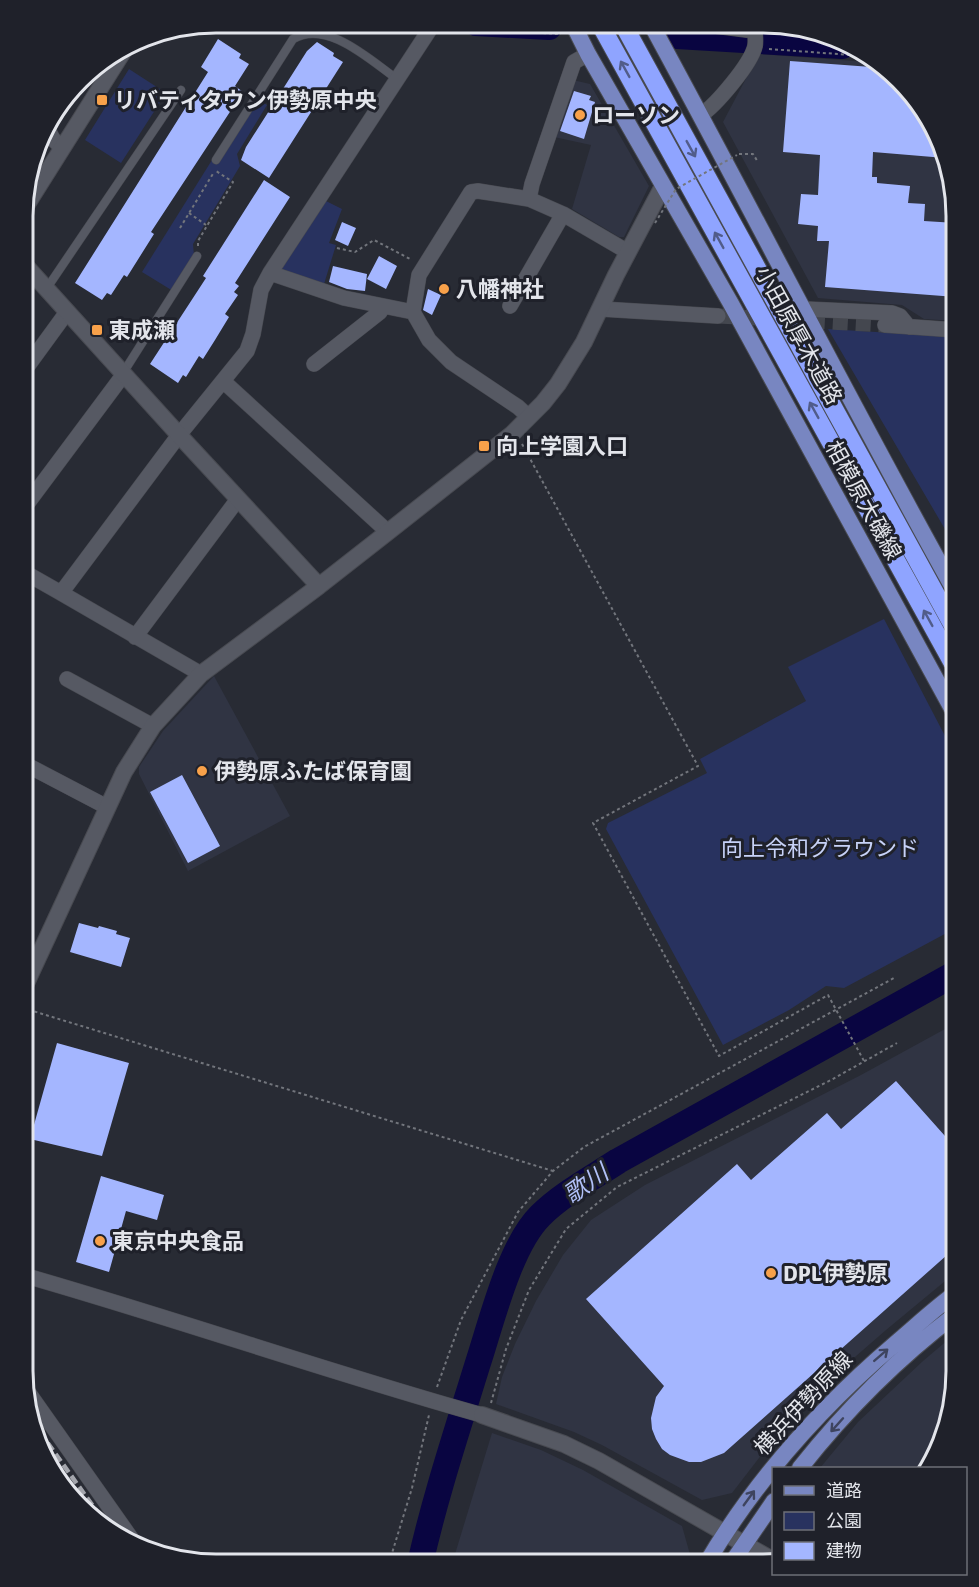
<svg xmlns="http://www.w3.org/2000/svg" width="979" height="1587" viewBox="0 0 979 1587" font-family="Signika,'Noto Sans JP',sans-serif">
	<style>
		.built { fill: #303443 }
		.green { fill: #28325f }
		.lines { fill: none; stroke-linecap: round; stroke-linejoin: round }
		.river { stroke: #090541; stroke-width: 26 }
		.building { fill: #a4b6ff }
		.minor-tunnel { stroke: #44474f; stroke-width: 15; stroke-dasharray: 15 8; stroke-linecap: butt }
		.service-casing { stroke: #484a51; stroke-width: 9 }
		.minor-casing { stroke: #484a51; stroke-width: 16 }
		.tertiary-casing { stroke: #484a51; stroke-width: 18 }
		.primary-casing { stroke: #484a51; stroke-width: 18 }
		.motorway-casing { stroke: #484a51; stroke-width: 20 }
		.path { stroke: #72757c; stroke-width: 2; stroke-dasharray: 3 3; stroke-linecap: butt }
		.service { stroke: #565963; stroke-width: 8 }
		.minor { stroke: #565963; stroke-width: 15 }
		.tertiary { stroke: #565963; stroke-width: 16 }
		.primary { stroke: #7886c1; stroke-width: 16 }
		.motorway { stroke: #8fa4ff; stroke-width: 18 }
		.rail { stroke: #a3a5ac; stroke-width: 4.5; stroke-dasharray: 9 4.5; stroke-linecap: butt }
		.path-bridge { stroke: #72757c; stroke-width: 2; stroke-dasharray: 3 3; stroke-linecap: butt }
		.oneway { stroke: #515c8a }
		.oneway2 { stroke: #3e445f }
		.poi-dot { fill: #f8a14a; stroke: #1f212a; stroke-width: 2 }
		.labels { text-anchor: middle; stroke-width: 6; stroke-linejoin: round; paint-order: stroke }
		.poi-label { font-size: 22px; font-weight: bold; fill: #e3e5eb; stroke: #1f212a; text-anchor: start }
		.street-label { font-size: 22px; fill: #e3e5eb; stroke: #1f212a }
		.park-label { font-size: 22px; fill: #c7d2f8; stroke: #1f212a }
		.water-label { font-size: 24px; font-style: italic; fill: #b1c0f8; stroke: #1f212a }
		.rim { fill: none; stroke: #e3e5eb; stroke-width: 3 }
	</style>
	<rect width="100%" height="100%" fill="#282b34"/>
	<path class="built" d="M759,54L881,63L942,142L956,216V321L924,319L902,305L818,298L723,122Z
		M573,80L590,84L649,186L624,237H619L572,209L591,145L554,137Z
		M214,676L290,816L188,871L139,774V767L163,731Z
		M956,1023V1272L886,1330L840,1370L799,1410L769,1445L732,1493L702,1500L602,1445L574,1432L496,1404L502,1377L515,1344L536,1301L563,1255L591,1220L645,1185L861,1075Z
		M956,1333V1384L942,1445L928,1468H820L858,1422L923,1361Z
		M492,1433L541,1450L583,1470L682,1526L691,1558L687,1564H452Z"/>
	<path class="green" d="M129,69L166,93L121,163L85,140Z
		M252,96L267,105L237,154L240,166L193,244L194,256L173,291L142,272Z
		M324,200L342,209L329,243L336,245L324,284L280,269Z
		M828,329L956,337V548Z
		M884,619L956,757V928L844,988L826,986L789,1010L723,1045L606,829L608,823L707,773L700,759L806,701L788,667Z"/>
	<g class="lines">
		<path class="river" d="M476,23L549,27
			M677,36L842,46
			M420,1564C435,1497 457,1431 477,1366C491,1324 509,1247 540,1216C562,1194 592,1178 618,1161L956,973"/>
	</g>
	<path class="building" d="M218,39L241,54L239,58L249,64L235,86L243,92L151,232L154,234L127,277L124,275L111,295L107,293L102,300L75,283L208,72L201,67Z
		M317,42L334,53L333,56L343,62L269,178L241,160L246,147L307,51Z
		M790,61L885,68L942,142L945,158L873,152L872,177H877V183L910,186L908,203L925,204L924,221L956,223V297L825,287L829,241H817L818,226L798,224L801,194L818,195L820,155L783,152Z
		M574,91L591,96L589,100L595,102L584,139L560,131Z
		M264,180L290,197L235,283L239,286L234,292L238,295L225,314L229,317L215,340L203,359L199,356L186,377L183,375L178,383L150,364L206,278L203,276Z
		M342,222L356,228L348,246L335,240Z
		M379,256L397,266L386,289L367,279Z
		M333,266L367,274L365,291L347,289L329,282Z
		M428,289L441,295L432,315L423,310Z
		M182,775L220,846L188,863L150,792Z
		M79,923L98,928L99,926L117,931L116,934L130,938L121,967L70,952Z
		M57,1043L129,1063L102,1156L30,1139Z
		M896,1081L945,1136L956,1129V1247L724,1453L701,1462H689L670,1455L662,1449L656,1439L652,1429L651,1418L656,1397L664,1386L586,1299L737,1164L751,1180L827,1113L841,1129Z
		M101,1176L164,1195L157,1220L126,1211L109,1272L76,1262Z"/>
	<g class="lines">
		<path class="minor-tunnel" d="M718,316L885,325"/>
		<defs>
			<path id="service" d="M216,160L293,39C327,19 370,60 397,79
				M47,288L181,90
				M123,373L197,256"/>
			<path id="minor" d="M701,24L755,31C755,36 756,41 755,46C751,64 716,105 701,115
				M46,126L53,139L62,148
				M529,199L532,184L574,62L588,54
				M270,273L344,298L413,312
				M510,306L563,214
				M601,309L718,316
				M805,309L892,313L900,316L909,327
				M885,325L956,330
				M314,364L380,312L381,306
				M24,371L67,312
				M223,381L388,532
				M529,417L518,407L451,362L429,340L413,312L419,275L471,192L478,191L529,199L563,214L628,252
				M24,508L124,374
				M24,572L61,593L179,435L247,351L253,334L261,290L270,273L434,23
				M61,593L201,674
				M135,637L238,499
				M67,679L153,726
				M23,763L107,807
				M23,1275C177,1319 328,1372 482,1415
				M26,1389L131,1538"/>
			<path id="tertiary" d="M24,209L126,47
				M24,264L179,435L319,586
				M23,990L124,772L153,726L201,674L319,586L388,532L512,434L543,403L558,384L584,342L616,275L663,186
				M482,1415L564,1444L599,1461L774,1561"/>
			<path id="primary" d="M573,24L588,54L730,302L956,716
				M651,24C754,213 851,405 956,593
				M800,1468C845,1411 898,1358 956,1314
				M706,1564C756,1479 821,1407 896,1343C916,1326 935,1308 956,1293
				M731,1564L774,1501"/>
			<path id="motorway" d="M600,24L956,669
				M623,24L956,631"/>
		</defs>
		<use href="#service" class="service-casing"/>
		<use href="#minor" class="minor-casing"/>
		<use href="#tertiary" class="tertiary-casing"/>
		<use href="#primary" class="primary-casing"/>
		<use href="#motorway" class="motorway-casing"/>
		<path class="path" d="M365,23L414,26
			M447,28L561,34
			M769,49L865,56
			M739,154H753L758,162
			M189,213L206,225
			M180,228L214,172
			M198,246V241L233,182L216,171
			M337,248L355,252L374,240L412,260
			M522,444L698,766L593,823L719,1056L828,995L864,1061
			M23,1008L553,1171
			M437,1387L461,1320L518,1212L553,1171L584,1147L894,978
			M491,1403L506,1349L529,1290L566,1229L617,1187L831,1080L897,1043
			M389,1563L412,1488L429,1415"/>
		<use href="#service" class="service"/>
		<use href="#minor" class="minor"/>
		<use href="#tertiary" class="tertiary"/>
		<use href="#primary" class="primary"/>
		<use href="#motorway" class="motorway"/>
		<path class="rail" d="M32,1421L110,1530"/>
		<path class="path-bridge" d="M655,223L676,189L737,155"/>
	</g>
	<defs><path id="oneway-shaft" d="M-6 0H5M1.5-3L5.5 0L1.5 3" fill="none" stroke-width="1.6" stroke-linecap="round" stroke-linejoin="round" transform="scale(1.5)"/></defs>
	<g class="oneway">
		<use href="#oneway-shaft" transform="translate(625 69) rotate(-119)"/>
		<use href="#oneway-shaft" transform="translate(691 149) rotate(61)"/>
		<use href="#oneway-shaft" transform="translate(719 240) rotate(-119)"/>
		<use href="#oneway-shaft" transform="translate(814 410) rotate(-119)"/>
		<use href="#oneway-shaft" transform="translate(928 618) rotate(-119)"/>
	</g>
	<g class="oneway2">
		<use href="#oneway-shaft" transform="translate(881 1355) rotate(-41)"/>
		<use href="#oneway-shaft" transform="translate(837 1425) rotate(132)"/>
		<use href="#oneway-shaft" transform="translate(749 1498) rotate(-54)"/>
	</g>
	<g class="poi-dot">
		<rect x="96" y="94" width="12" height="12" rx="3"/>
		<circle cx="580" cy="115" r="6"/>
		<circle cx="444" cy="289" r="6"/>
		<rect x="91" y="324" width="12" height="12" rx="3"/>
		<rect x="478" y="440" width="12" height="12" rx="3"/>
		<circle cx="202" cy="771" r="6"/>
		<circle cx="100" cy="1241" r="6"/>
		<circle cx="771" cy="1273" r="6"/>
	</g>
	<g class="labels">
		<g class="poi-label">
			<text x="114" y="108">リバティタウン伊勢原中央</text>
			<text x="592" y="123">ローソン</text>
			<text x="456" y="297">八幡神社</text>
			<text x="109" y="338">東成瀬</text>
			<text x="496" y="454">向上学園入口</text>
			<text x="214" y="779">伊勢原ふたば保育園</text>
			<text x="112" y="1249">東京中央食品</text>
			<text x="783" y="1281">DPL伊勢原</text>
		</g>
		<g class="street-label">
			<text transform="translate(799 335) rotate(61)" y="8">小田原厚木道路</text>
			<text transform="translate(864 500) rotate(61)" y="8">相模原大磯線</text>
			<text transform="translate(803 1403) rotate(-47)" y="8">横浜伊勢原線</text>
		</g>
		<g class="park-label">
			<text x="820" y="856">向上令和グラウンド</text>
		</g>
		<g class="water-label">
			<text transform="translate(586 1184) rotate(-35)" y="8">歌川</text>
		</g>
	</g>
	<path d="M0 0H979V1587H0ZM216 33H763A183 183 0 0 1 946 216V1371A183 183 0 0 1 763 1554H216A183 183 0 0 1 33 1371V216A183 183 0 0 1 216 33Z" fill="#1f212a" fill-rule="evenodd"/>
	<path class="rim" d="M216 33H763A183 183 0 0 1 946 216V1371A183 183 0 0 1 763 1554H216A183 183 0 0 1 33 1371V216A183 183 0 0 1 216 33Z"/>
	<rect x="772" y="1467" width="195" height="108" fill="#1f212a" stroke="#6d6f77" stroke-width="1.5"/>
	<rect x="784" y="1486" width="30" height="9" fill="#7886c1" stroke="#6d6f77" stroke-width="1.5"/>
	<text x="826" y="1497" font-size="18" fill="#e3e5eb">道路</text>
	<rect x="784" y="1512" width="30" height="18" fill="#28325f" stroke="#6d6f77" stroke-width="1.5"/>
	<text x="826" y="1527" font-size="18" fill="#e3e5eb">公園</text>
	<rect x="784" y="1542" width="30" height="18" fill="#a4b6ff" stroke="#6d6f77" stroke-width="1.5"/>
	<text x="826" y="1557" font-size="18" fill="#e3e5eb">建物</text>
</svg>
